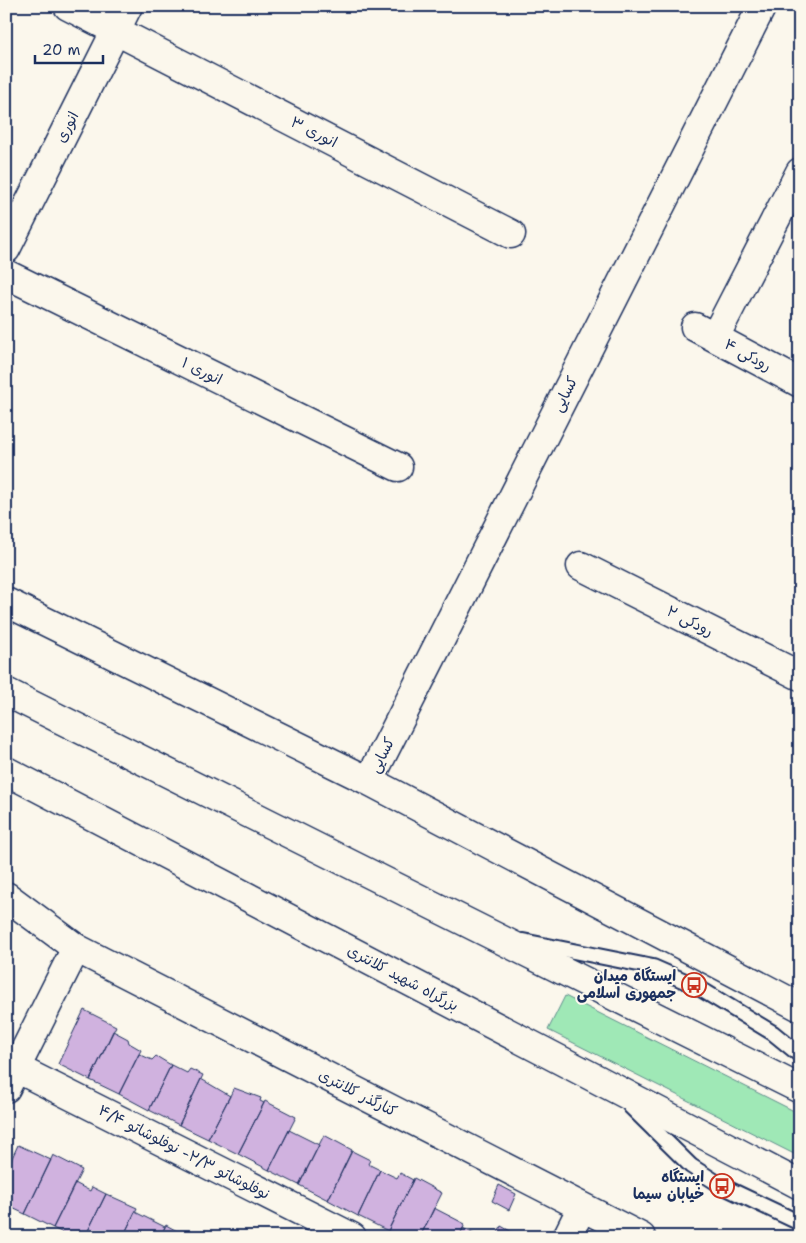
<svg xmlns="http://www.w3.org/2000/svg" width="806" height="1243" viewBox="0 0 806 1243" font-family="'Shantell Sans','Playpen Sans Arabic',sans-serif">
	<style>
		.green { fill: #9fe8b6; stroke: #5d8c8a }
		.building { fill: #d0b2df; stroke: #1b2f5e }
		.lines { fill: none; stroke-linecap: round; stroke-linejoin: round }
		.service-casing { stroke: #1b2f5e; stroke-width: 18 }
		.minor-casing { stroke: #1b2f5e; stroke-width: 31 }
		.trunk-casing { stroke: #1b2f5e; stroke-width: 31 }
		.service { stroke: #fbf7ec; stroke-width: 14 }
		.minor { stroke: #fbf7ec; stroke-width: 28 }
		.trunk { stroke: #fbf7ec; stroke-width: 28 }
		.labels { text-anchor: middle; stroke-width: 4; stroke-linejoin: round; paint-order: stroke }
		.street-label { font-size: 15px; fill: #1b2f5e; stroke: #fbf7ec }
		.poi-label { font-size: 15px; font-weight: bold; fill: #1b2f5e; stroke: #fbf7ec; text-anchor: end }
	</style>
	<rect width="100%" height="100%" fill="#fbf7ec"/>
	<filter id="ink" filterUnits="userSpaceOnUse"><feTurbulence type="fractalNoise" baseFrequency=".02" numOctaves="2"/><feDisplacementMap in="SourceGraphic" scale="10" xChannelSelector="R" yChannelSelector="G"/><feConvolveMatrix kernelMatrix="1 2 1 2 8 2 1 2 1" color-interpolation-filters="sRGB"/></filter>
	<g filter="url(#ink)">
		<path class="green" d="M565,996L800,1114V1157L548,1030Z"/>
		<path class="building" d="M84,1010L116,1026L90,1080L58,1064Z
			M113,1031L128,1039L129,1043L141,1050L119,1094L90,1080Z
			M139,1054L152,1060L156,1056L171,1065L149,1110L119,1094Z
			M171,1065L187,1073L190,1069L203,1075L179,1125L149,1110Z
			M201,1079L230,1096L208,1139L179,1125Z
			M234,1088L261,1098L260,1101L264,1103L238,1154L208,1139Z
			M265,1101L296,1117L269,1170L238,1154Z
			M289,1130L319,1145L299,1185L269,1170Z
			M324,1135L352,1150L328,1200L299,1185Z
			M18,1145L51,1160L25,1214L6,1205V1171Z
			M352,1151L370,1160L368,1164L380,1170L358,1216L328,1200Z
			M53,1155L82,1170L53,1228L25,1214Z
			M380,1170L397,1178L400,1173L413,1180L388,1231L358,1216Z
			M414,1178L442,1193L420,1237H400L388,1231Z
			M75,1183L90,1191L92,1187L106,1194L85,1237H71L53,1228Z
			M499,1185L516,1194L509,1210L492,1201Z
			M106,1194L137,1208L123,1237H85Z
			M434,1208L465,1224L459,1237H420Z
			M135,1212L165,1227L160,1237H123Z
			M166,1225L188,1237H160Z
			M501,1226L521,1237H496Z
			M463,1228L479,1237H459Z"/>
		<g class="lines">
			<defs>
				<path id="service" d="M523,941L653,967L694,985L773,1033L800,1055
					M630,1106L691,1166L722,1186L800,1223"/>
				<path id="minor" d="M68,6L511,234
					M6,249L128,6
					M6,274L398,467
					M695,327L800,383
					M715,337L800,172
					M581,566L800,676
					M6,602L369,781L800,1007
					M369,781L762,6
					M16,1068L352,1237
					M6,1088L76,948L641,1237
					M567,1237L582,1207"/>
				<path id="trunk" d="M6,692L800,1089
					M6,771L800,1185
					M6,896L76,948"/>
			</defs>
			<use href="#service" class="service-casing"/>
			<use href="#minor" class="minor-casing"/>
			<use href="#trunk" class="trunk-casing"/>
			<use href="#service" class="service"/>
			<use href="#minor" class="minor"/>
			<use href="#trunk" class="trunk"/>
		</g>
	</g>
	<defs>
		<symbol id="bus-ring" viewBox="-11 -11 22 22"><circle r="9.5" fill="#fbf7ec" stroke="#c8321e" stroke-width="1.5"/><path d="M-5-6H5V4H4V6H2V4H-2V6H-4V4H-5ZM-3.5-4V0h7V-4ZM-3.5 1.2v1.5H-2V1.2ZM2 1.2v1.5H3.5V1.2Z" fill="#c8321e"/></symbol>
	</defs>
	<g fill-rule="evenodd">
		<use href="#bus-ring" x="680" y="971" width="28" height="28"/>
		<use href="#bus-ring" x="708" y="1172" width="28" height="28"/>
	</g>
	<g class="labels">
		<g class="street-label">
			<text transform="translate(67 127) rotate(-63)" y="5">انوری</text>
			<text transform="translate(314 132) rotate(27)" y="5">انوری ۳</text>
			<text transform="translate(748 355) rotate(29)" y="5">رودکی ۴</text>
			<text transform="translate(202 371) rotate(26)" y="5">انوری ۱</text>
			<text transform="translate(565 394) rotate(-63)" y="5">کسایی</text>
			<text transform="translate(690 621) rotate(27)" y="5">رودکی ۲</text>
			<text transform="translate(382 755) rotate(-63)" y="5">کسایی</text>
			<text transform="translate(403 978) rotate(28)" y="5">بزرگراه شهید کلانتری</text>
			<text transform="translate(358 1093) rotate(27)" y="5">کنارگذر کلانتری</text>
			<text transform="translate(184 1152) rotate(27)" y="5">نوفلوشاتو ۲/۳- نوفلوشاتو ۴/۴</text>
		</g>
		<g class="poi-label">
			<text x="676" y="981">ایستگاه میدان<tspan x="676" dy="17">جمهوری اسلامی</tspan></text>
			<text x="704" y="1182">ایستگاه<tspan x="704" dy="17">خیابان سیما</tspan></text>
		</g>
	</g>
	<rect width="806" height="1243" fill="none" stroke="#fbf7ec" stroke-width="25"/>
	<rect x="12" y="12" width="781" height="1218" fill="none" stroke="#1b2f5e" stroke-width="2" filter="url(#ink)"/>
	<path d="M35 55v8h68v-8" fill="none" stroke="#1b2f5e" stroke-width="2.5"/>
	<text x="42" y="55" font-size="15" fill="#1b2f5e" stroke="#fbf7ec" stroke-width="4" paint-order="stroke">20 m</text>
</svg>
